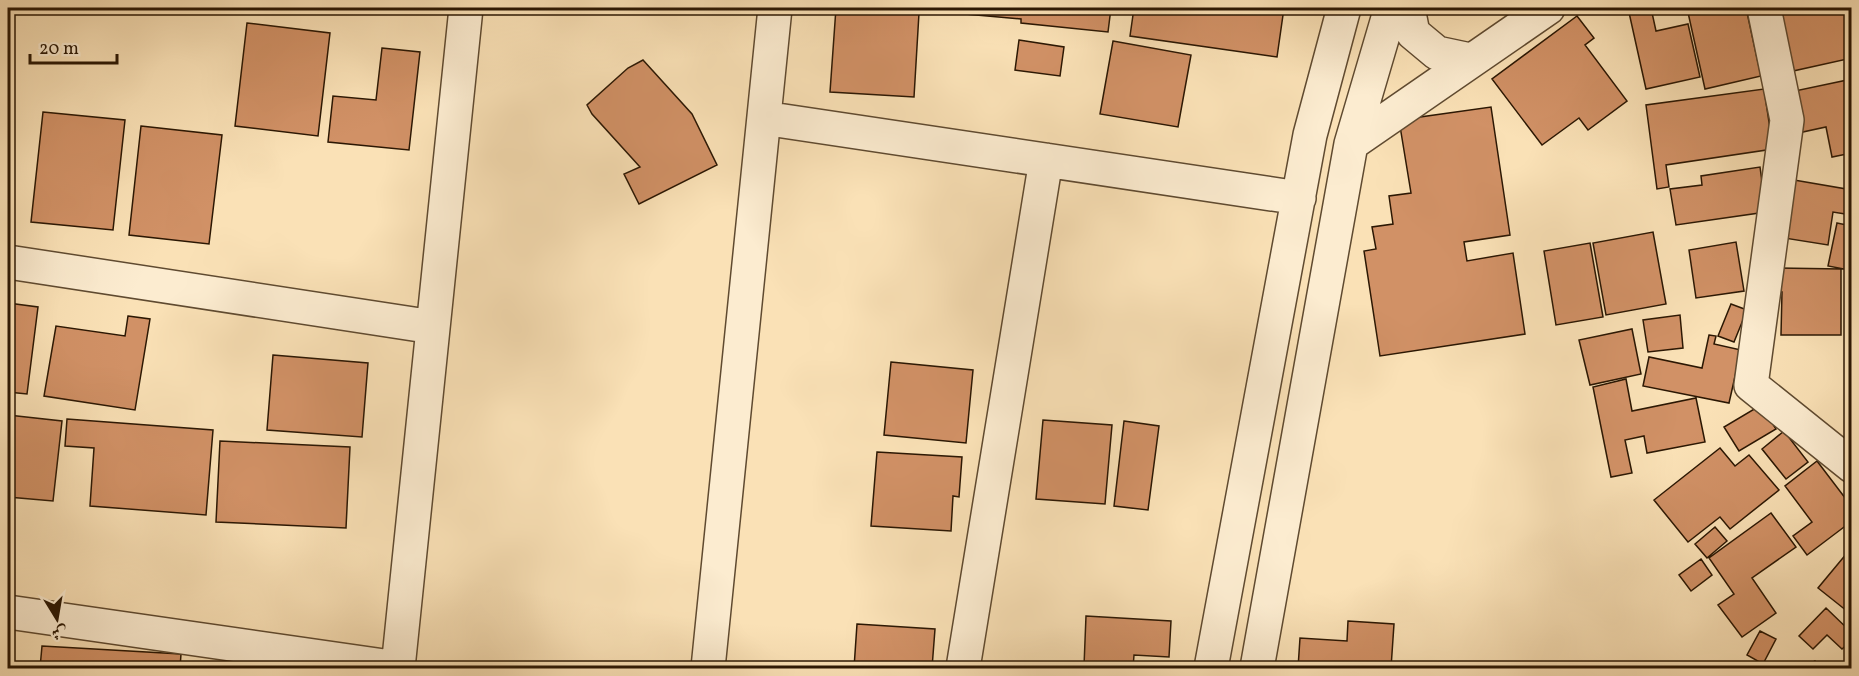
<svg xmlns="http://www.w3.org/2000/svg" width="1859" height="676" viewBox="0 0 1859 676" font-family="Vollkorn,Amiri,serif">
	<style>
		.building { fill: #d19166; stroke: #2b1703; stroke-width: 1.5 }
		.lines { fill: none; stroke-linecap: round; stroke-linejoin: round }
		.minor-casing { stroke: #5f4a30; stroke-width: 36 }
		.minor { stroke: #fcecd0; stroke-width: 33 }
	</style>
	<rect width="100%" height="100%" fill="#fae1b6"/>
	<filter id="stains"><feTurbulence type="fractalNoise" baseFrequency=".00333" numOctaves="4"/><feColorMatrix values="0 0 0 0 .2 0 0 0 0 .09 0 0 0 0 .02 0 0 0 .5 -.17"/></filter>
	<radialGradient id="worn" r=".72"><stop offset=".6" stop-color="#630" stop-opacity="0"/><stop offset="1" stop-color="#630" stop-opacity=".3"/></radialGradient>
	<path class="building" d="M836,8H927L926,14L919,13L914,97L830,92Z
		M932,8H1111L1108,32L1021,23V19L932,11Z
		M1134,8H1284L1277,57L1130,36Z
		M1628,8H1651L1656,31L1688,24L1700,77L1646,89Z
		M1687,8H1746L1761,76L1705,89Z
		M1780,8H1852V58L1793,71Z
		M1577,16L1594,38L1585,45L1627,101L1588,130L1579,118L1542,145L1492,79Z
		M247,23L330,33L318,136L235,126Z
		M1019,40L1064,47L1060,76L1015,70Z
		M1113,41L1191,55L1178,127L1100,114Z
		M382,48L420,52L409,150L328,142L333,96L376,100Z
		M643,60L692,114L717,165L639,204L624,174L640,167L592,114L587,105L628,68Z
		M1852,79V153L1832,157L1826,127L1798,133L1790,92Z
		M1764,89L1773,149L1666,165L1669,187L1657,189L1646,105Z
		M1491,107L1510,235L1464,242L1467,261L1513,253L1525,334L1380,356L1364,251L1376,249L1372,227L1393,224L1389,196L1411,193L1399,120Z
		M43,112L125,120L113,230L31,222Z
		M141,126L222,135L209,244L129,235Z
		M1760,167L1766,212L1676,225L1670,189L1702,185L1701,176Z
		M1794,180L1852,190V215L1833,212L1828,245L1784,238Z
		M1837,223L1852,226V260L1849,270L1828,266Z
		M1653,232L1666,304L1606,315L1593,243Z
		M1736,242L1744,291L1696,298L1689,250Z
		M1590,243L1603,317L1556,325L1544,251Z
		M1775,268L1841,269V335H1781L1782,292H1775Z
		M8,303L38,307L27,394L8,392Z
		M1731,304L1747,310L1734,342L1718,336Z
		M1680,315L1683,348L1648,352L1643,320Z
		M128,316L150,319L135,410L44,396L56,326L125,336Z
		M1632,329L1641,374L1590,385L1579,340Z
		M1709,335L1716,336L1714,344L1741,350L1729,403L1643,386L1649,357L1702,368Z
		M273,355L368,363L362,437L267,430Z
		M891,362L973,370L966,443L884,435Z
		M1626,379L1632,411L1696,398L1705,442L1647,453L1644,436L1625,440L1632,473L1611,477L1593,387Z
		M1761,405L1776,429L1739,451L1724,427Z
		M8,415L62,421L53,501L8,497Z
		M67,419L213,430L206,515L90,506L94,448L65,446Z
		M1043,420L1112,425L1105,504L1036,499Z
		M1124,421L1159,426L1148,510L1114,506Z
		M1852,427V456L1838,446Z
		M1784,431L1808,462L1786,479L1762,449Z
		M220,441L350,447L346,528L216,522Z
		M1720,448L1735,466L1749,455L1779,490L1730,529L1720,517L1688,542L1654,500Z
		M877,452L962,457L959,497L953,496L951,531L871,526Z
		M1817,461L1852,507V521L1807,555L1793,536L1812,522L1785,486Z
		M1771,513L1796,547L1752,578L1776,613L1742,637L1718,605L1734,594L1709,558Z
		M1715,527L1727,541L1707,558L1695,544Z
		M1852,547V615L1818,588Z
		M1701,559L1712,575L1691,591L1679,575Z
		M1826,608L1852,633V640L1842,649L1827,635L1813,649L1799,636Z
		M1086,616L1171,621L1169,657L1134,655L1133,668L1084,666Z
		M1348,621L1394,624L1391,668H1298L1300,638L1347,641Z
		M857,624L935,629L932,668H854Z
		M1760,631L1776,639L1763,664L1747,655Z
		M42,646L181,654L180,668H40Z
		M1815,661L1819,668H1801Z"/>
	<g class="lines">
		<defs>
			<path id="minor" d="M1408,8L1413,33L1437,53L1470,60
				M1764,8L1787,120L1751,385L1852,466
				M764,118L1299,198
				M1351,144L1548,8
				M8,262L433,327
				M8,612L398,668
				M398,668L466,8
				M708,668L775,8
				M963,668L1046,160
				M1211,668L1310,135L1344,8
				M1257,668L1351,144L1391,8"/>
		</defs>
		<use href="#minor" class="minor-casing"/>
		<use href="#minor" class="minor"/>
	</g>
	<rect width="1859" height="676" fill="none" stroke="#fae1b6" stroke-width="30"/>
	<rect x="9" y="9" width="1841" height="658" fill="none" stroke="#2b1703" stroke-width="3"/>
	<rect x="15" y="15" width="1829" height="646" fill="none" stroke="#2b1703" stroke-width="1.5"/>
	<g transform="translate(57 619) rotate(169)" stroke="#fcecd0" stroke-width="4.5" paint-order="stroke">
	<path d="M0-4.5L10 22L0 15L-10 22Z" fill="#2b1703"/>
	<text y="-9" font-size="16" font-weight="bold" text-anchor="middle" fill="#2b1703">ش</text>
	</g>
	<path d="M30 54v9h87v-9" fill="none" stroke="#2b1703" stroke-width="3"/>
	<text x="39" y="54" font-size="18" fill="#2b1703" stroke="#fcecd0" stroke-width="4.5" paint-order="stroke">20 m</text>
	<rect width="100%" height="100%" filter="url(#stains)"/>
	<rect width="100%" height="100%" fill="url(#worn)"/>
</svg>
